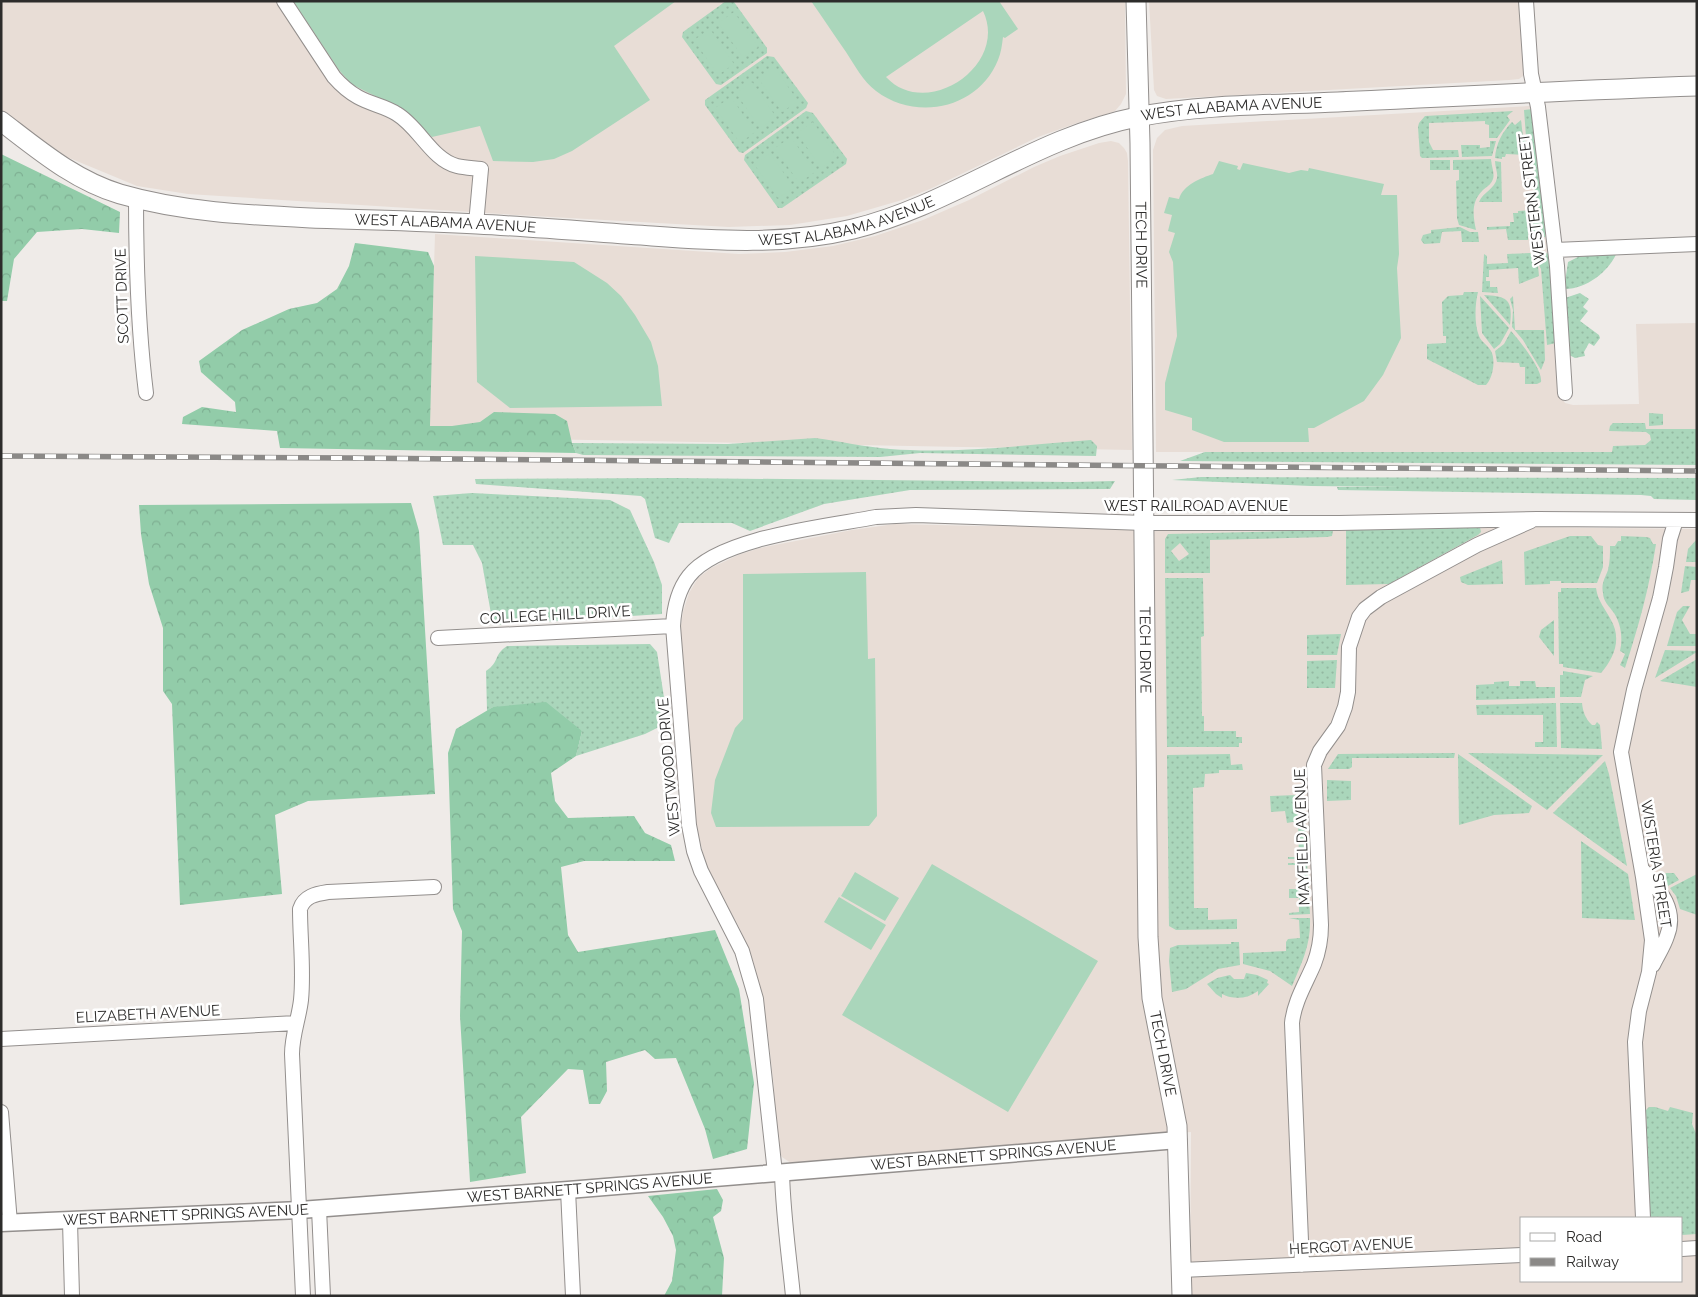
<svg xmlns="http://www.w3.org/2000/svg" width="1698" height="1297" viewBox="0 0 1698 1297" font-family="Raleway,sans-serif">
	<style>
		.built { fill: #e8ddd6; fill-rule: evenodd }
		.grass { fill: url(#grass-dots); fill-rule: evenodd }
		.forest { fill: url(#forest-crowns) }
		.pitch { fill: #aad6bb; fill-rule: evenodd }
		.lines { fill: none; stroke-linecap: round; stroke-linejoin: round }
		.minor-casing { stroke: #938f8d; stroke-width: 16 }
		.tertiary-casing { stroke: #938f8d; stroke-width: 19 }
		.secondary-casing { stroke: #938f8d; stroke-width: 21 }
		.minor { stroke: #fff; stroke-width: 14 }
		.tertiary { stroke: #fff; stroke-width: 16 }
		.secondary { stroke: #fff; stroke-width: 19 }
		.rail-casing { stroke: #8b8987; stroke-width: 5.5 }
		.rail { stroke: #fff; stroke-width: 4; stroke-dasharray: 11; stroke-linecap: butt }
		.labels { text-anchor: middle; stroke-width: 5; stroke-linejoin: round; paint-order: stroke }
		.street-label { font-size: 15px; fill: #2d2c2b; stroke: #fff }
	</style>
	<defs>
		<pattern id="grass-dots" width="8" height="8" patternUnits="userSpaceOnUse" patternTransform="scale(1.25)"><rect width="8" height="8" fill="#aad6bb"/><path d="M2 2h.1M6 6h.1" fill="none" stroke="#93b8a1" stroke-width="1.8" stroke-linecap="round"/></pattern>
		<pattern id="forest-crowns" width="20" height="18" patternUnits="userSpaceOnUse" patternTransform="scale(1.25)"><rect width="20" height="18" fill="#92cca9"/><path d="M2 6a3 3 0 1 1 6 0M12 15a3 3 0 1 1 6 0" fill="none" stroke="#7eaf92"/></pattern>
	</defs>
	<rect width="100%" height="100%" fill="#efebe8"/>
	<path class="built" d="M1,1H1125L1126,94L1121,104L1115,111L1107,114L1077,123L1038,137L930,189L902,200L847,216L790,225L729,227L516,215L188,194L137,186L67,157L29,131L1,110Z
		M1149,1H1522L1525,70L1523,76L1519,79L1509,80L1166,99L1157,96L1154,90Z
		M1529,106L1532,107L1551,255L1560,395L1565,403L1573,405L1639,404L1636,324L1697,323V452H1156L1153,150L1157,138L1165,130L1182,126L1216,124Z
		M1111,141L1119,143L1124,148L1127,153L1128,161L1132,450L429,437L435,234L739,254L785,252L833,246L875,236L923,220L969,200L1034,167L1060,156L1099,143Z
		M1144,523L1697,529V1296H1190L1191,1132L798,1163H791L782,1157L779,1152L774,1124V1088L768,1034L754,964L740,929L706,865L695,821L680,632L683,612L689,593L698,578L711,568L738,555L760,548L852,530L895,524L979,526ZM1522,1218H1682V1281H1522Z"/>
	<path class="grass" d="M726,1L734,2L767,48V53L721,85L716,84L682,37L683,32Z
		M767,56L774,57L808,103L806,108L743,153L739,152L705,105V100Z
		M1533,109L1546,232L1545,237L1531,240L1532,220L1535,207L1533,148L1526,137L1524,110Z
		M806,111L813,113L847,159L846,164L782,208H778L744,160L745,155Z
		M1513,111L1507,116L1510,120L1497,138H1489V125L1485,124V121L1429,123V142L1433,150H1458L1459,157L1422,158L1420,156L1418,127L1419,123L1425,116Z
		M1521,120L1523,137L1530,148L1531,159H1527L1526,155L1506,154L1505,157H1502V159L1495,158C1496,144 1502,132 1512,122L1515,125Z
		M1490,141H1496L1492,156L1462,157L1461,145H1480V148L1490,147Z
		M1491,159C1491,165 1495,173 1493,179C1491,185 1486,187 1482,191C1471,202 1473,216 1476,230L1459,225L1457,218L1456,181L1459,180V170H1453V160Z
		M1430,160H1450V170H1430Z
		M1495,161L1501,162L1502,202H1479C1483,192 1495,189 1497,178C1498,173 1495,167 1495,161Z
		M1532,210L1530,216L1528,240H1508L1506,229L1487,230V227L1510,226V222H1514L1513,213H1518V211Z
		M1460,227L1470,232H1478L1479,242H1462L1461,231L1442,232L1440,243L1424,244L1421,240L1423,235L1431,233V230Z
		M1532,252H1544L1551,255L1556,343L1547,345L1541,269Z
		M1617,252C1610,271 1585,290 1564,289L1568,262L1578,257Z
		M1530,253L1538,266L1539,276L1519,284L1518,268L1489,270V277H1486V281H1490V287H1497L1498,293L1482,292L1484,254L1487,256V264L1508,263L1507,254Z
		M1464,292H1478C1475,304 1474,323 1479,336C1481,342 1488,345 1491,351C1496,360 1493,378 1486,385H1478L1427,359V344L1446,343V336H1443L1442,302L1448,296L1463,295Z
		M1580,293L1589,299L1583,307L1588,311L1580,321L1599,335L1600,338L1594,346L1589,343L1584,352L1585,356L1575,358L1567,354L1565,298Z
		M1484,295C1508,296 1513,300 1510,325Z
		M1480,296L1509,328L1500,344L1494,349L1482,333Z
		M1513,296L1515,330H1544L1545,360L1541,370L1523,340L1512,327L1513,310L1510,299Z
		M1511,331C1520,341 1543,370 1541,382L1537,384H1525V367H1520L1519,363L1497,362L1495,351L1504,344Z
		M1649,413L1663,414V425L1649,426Z
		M1613,423H1645L1646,429H1697V465L1180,461L1205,452H1612L1613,446L1645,445L1651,440L1650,435L1646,432L1609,431L1610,426Z
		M815,438C840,441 864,447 890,449C956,454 1024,445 1091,440L1097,446L1096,456L920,453L880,457L583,455L576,453L572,443L728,444Z
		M1201,477L1697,478V500L1654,499L1651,496L1641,495L1338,490L1337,487H1403L1311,486L1172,480Z
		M676,478L1073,482L1115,481L1110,489L910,490L824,504L750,531L732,523H679L669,543L655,538L645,499L641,496L476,484L475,479Z
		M472,493L610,500L630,510L654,562L662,585V614L493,625L482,563L473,545H443L433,496Z
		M1480,527L1481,532L1478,535L1389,584L1346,585V530Z
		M1333,530L1332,536L1327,537L1210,540V573H1165V539L1168,534ZM1180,543L1189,554L1179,561L1171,551Z
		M1570,536H1591L1598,545L1603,546V567L1597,583H1561V581H1550V584L1525,585L1524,552Z
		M1621,536L1646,537L1650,538L1653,544H1656C1649,589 1639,625 1625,668L1620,665L1625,654L1620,651C1623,638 1621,624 1614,613C1609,606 1603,601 1603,593C1601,584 1605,578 1608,570C1610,562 1610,554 1610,546H1615L1618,541H1621Z
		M1697,539V562H1686L1688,549Z
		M1502,560L1503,584L1468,585L1461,582L1460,577Z
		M1685,566L1697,567V580H1691L1689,591L1681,593Z
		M1165,578H1203L1204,636L1201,637L1202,716H1204V731H1236V737H1242V743H1239V747H1167Z
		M1561,588H1596C1598,602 1605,608 1611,620C1622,639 1614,658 1601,673L1563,667V664H1559L1558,592H1561Z
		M1683,606H1690L1682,620L1690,634H1697V646H1667L1677,612Z
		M1554,620V656L1539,637L1541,630Z
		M1341,634L1337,655H1307V635Z
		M650,644L657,652L665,704L661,726L645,734L576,756L582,731L493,707L487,711L486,671C500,662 493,655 507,646Z
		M1665,650L1697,651V652L1655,678Z
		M1697,659V687L1660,681Z
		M1337,660L1335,688H1307V661Z
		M1563,671L1593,676L1585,680L1581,697H1560V675H1563Z
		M1509,681V686H1520V681H1535L1536,687H1555V698L1476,700V685L1494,684V682Z
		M1556,703L1557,747H1535V742H1543V715H1477L1476,705Z
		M1560,703H1582C1583,712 1585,718 1592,725H1595L1597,722L1600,725L1602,749L1561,748Z
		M1455,753L1454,758H1352V767L1349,769H1328L1338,754Z
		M1468,753L1603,755L1547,810Z
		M1230,754L1231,765L1242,764L1243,770H1219V773L1205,774L1204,787L1193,788L1194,908H1208V920L1237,919V929L1176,930L1169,926L1167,755Z
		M1458,754L1532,806L1529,813L1494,815L1459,825Z
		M1605,761L1609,774L1627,866L1553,813Z
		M1327,780L1351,781V800L1327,801Z
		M1297,795L1304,799L1307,859H1288V857H1299L1298,821L1287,823L1285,811L1271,812L1270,796Z
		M1581,841L1628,874L1635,920L1582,918Z
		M1288,863H1307L1309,893L1306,894L1307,896H1309L1310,914L1289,915V913L1299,912V898H1289V889H1299L1298,865H1288Z
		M1666,873H1674L1679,880L1668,886L1662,877Z
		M1697,874V915L1680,909L1676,896L1670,888Z
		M1289,918H1310C1311,945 1302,962 1292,986L1270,971L1243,964V953L1286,951V942L1288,939L1300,938L1299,920Z
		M1231,942H1239L1240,965L1218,969L1186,989L1172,992L1169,961L1170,948L1178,945L1231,944Z
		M1246,973L1257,975L1268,980L1267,983L1269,984L1258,996V991C1247,999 1234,1000 1222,994V998L1216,994L1207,984L1217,978L1230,975L1234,979H1244Z
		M1649,1107H1655L1668,1111L1670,1107L1693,1113L1692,1124L1697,1136V1234L1682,1235V1218H1650L1646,1110Z"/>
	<path class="forest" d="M1,154L120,212L119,233L82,229L37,232L14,259L7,301H1Z
		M355,243L428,252L434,266L430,426H452L480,422L494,412L555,414L567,421L572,443L576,453L280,448L277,431L182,424L183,417L202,407L236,412L235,402L201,372L199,361L242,330L289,309L317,303L337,289L349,266Z
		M411,503L419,531L435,794L308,801L275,815L282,894L180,905L172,704L163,691V628L149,584L141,534L139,505Z
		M546,702L582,731L576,756L551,773L555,801L568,818L634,816L645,833L671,845L675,861H584L561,867L568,935L578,952L715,930L739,989L754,1083L747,1149L713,1159L705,1129L676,1058L655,1059L645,1050L606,1062L607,1091L600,1104H589L583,1070L568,1069L521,1117L526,1173L470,1182L460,1016L462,931L453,909L448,753L456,729L493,707Z
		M717,1189L723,1200L721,1211L713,1217L724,1258L722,1296H664L672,1281L676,1250L673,1236L663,1217L648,1196Z"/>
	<path class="pitch" d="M293,1H676L614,46L650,100L572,151L554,159L533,162L493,161L480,126L432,137L397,107L351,84L339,70Z
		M811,1H999L1018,29L1005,38L1003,37C1002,45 1001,53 998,60C979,108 917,122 876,91C863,81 855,66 846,52C834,35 823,18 811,1ZM983,11C1009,65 927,121 886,77Z
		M734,12L758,47L743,57L718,23Z
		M710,29L734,64L718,75L694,40Z
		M774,67L798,101L782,112L758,78Z
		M752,82L776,117L760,128L736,93Z
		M731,97L755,132L740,143L715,108Z
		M813,122L837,157L821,168L797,133Z
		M791,137L815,172L799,183L775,148Z
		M770,153L794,188L778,198L754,164Z
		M1219,161L1238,166L1237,169L1240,170L1243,163L1289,173L1301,170L1308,171L1309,168L1384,184L1381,195H1397L1399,254L1397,268L1401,338L1383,375L1364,401L1314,428H1308L1309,442H1224L1192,430V418L1165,410V383L1177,336L1173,262L1169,252L1175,233L1168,231L1172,215L1164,213L1169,197L1179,199C1183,185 1201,178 1213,174Z
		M475,256L574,262L607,283L621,296L635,315L651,342L658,366L662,406L510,408L477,382Z
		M866,572L868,659L875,658L877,816L869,826L716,827L711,813L715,780L735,728L743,719V574Z
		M932,864L1098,961L1008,1112L842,1015Z
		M855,872L899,898L885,921L841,896Z
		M839,897L886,925L871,950L824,922Z"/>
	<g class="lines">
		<defs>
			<path id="minor" d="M284,1L334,77C341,85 349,92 358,97C370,104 385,106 397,114C419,127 432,160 457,166C465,168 473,168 481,169L476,224
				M1526,1L1531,74L1538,107L1557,266L1565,393
				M136,198C136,263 138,328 146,393
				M1555,250L1697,244
				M438,638L673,626
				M1642,869C1658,888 1678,909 1667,936C1664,946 1657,956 1653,965
				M1,1039L296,1023
				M1,1112L10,1223
				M775,1173L756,999L742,951L701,871L694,851L689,825L673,626C674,608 678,590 689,576C719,537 829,526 876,517L916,515L1144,523H1339L1537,519L1697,520
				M782,1173C783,1214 789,1255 793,1296
				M568,1190L573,1296
				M319,1209L323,1296
				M1643,1218L1635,1042L1639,1011L1649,972L1652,940L1643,877L1621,752L1634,690L1660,598L1666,567L1670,539L1676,520
				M70,1221L72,1296
				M1682,1249L1697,1248
				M1302,1265L1292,1023C1294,1002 1306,983 1314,964C1319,951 1321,938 1321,925L1314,765L1320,751L1338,726L1345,707L1348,692L1349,647L1359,617L1365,609L1381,597L1477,545L1531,521
				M1181,1270L1522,1255
				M303,1296L292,1054C292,1035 299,1018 301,1000C304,970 300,939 300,909C304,896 316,894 328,892L434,887"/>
			<g id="tertiary">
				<path id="s1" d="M1,1223L300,1210L568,1190L1178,1140"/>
			</g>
			<g id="secondary">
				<path id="s2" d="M1136,1L1140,143L1148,937L1152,998L1177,1126L1182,1296"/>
				<path id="s3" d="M1,121C39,150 74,180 120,194C182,212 247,215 311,218C366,220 422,221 477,224C535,227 594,232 652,236C719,241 787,245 853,229C952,205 1036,137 1137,117C1202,104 1272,105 1338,102C1458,96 1577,90 1697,86"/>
			</g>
		</defs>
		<use href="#minor" class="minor-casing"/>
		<use href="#tertiary" class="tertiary-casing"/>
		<use href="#secondary" class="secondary-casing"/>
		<use href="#minor" class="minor"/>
		<use href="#tertiary" class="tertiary"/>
		<use href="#secondary" class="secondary"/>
		<defs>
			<path id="rail" d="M1,456L350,458L1697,471"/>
		</defs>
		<use href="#rail" class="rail-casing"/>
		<use href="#rail" class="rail"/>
	</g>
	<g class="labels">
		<g class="street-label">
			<text dy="5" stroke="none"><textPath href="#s3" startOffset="1278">WEST ALABAMA AVENUE</textPath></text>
			<text transform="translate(1532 199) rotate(-97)" y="5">WESTERN STREET</text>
			<text dy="5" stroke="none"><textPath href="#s3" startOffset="872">WEST ALABAMA AVENUE</textPath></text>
			<text dy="5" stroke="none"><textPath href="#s3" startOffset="468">WEST ALABAMA AVENUE</textPath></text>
			<text dy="5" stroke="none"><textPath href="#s2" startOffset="244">TECH DRIVE</textPath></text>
			<text transform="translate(122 296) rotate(-92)" y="5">SCOTT DRIVE</text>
			<text x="1196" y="511">WEST RAILROAD AVENUE</text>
			<text transform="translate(555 615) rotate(-3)" y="5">COLLEGE HILL DRIVE</text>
			<text dy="5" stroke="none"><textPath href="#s2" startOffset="649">TECH DRIVE</textPath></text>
			<text transform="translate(669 767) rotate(-95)" y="5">WESTWOOD DRIVE</text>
			<text transform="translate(1302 837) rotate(-92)" y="5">MAYFIELD AVENUE</text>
			<text transform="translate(1656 864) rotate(81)" y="5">WISTERIA STREET</text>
			<text transform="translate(148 1014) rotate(-3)" y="5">ELIZABETH AVENUE</text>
			<text dy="5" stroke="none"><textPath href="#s2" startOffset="1054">TECH DRIVE</textPath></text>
			<text dy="5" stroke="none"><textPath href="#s1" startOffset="995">WEST BARNETT SPRINGS AVENUE</textPath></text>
			<text dy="5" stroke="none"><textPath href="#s1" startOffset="590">WEST BARNETT SPRINGS AVENUE</textPath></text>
			<text dy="5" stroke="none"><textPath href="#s1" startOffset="185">WEST BARNETT SPRINGS AVENUE</textPath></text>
			<text transform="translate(1351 1246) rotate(-3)" y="5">HERGOT AVENUE</text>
		</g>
	</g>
	<rect width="1698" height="1297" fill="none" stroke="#2d2c2b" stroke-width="5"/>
	<rect x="1520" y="1217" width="162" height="65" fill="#ffffff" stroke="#ababaa"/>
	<rect x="1530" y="1233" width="25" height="8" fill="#ffffff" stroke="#ababaa"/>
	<text x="1566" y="1242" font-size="15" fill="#2d2c2b">Road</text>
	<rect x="1530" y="1258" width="25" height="8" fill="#8b8987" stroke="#ababaa"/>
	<text x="1566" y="1267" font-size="15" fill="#2d2c2b">Railway</text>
</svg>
